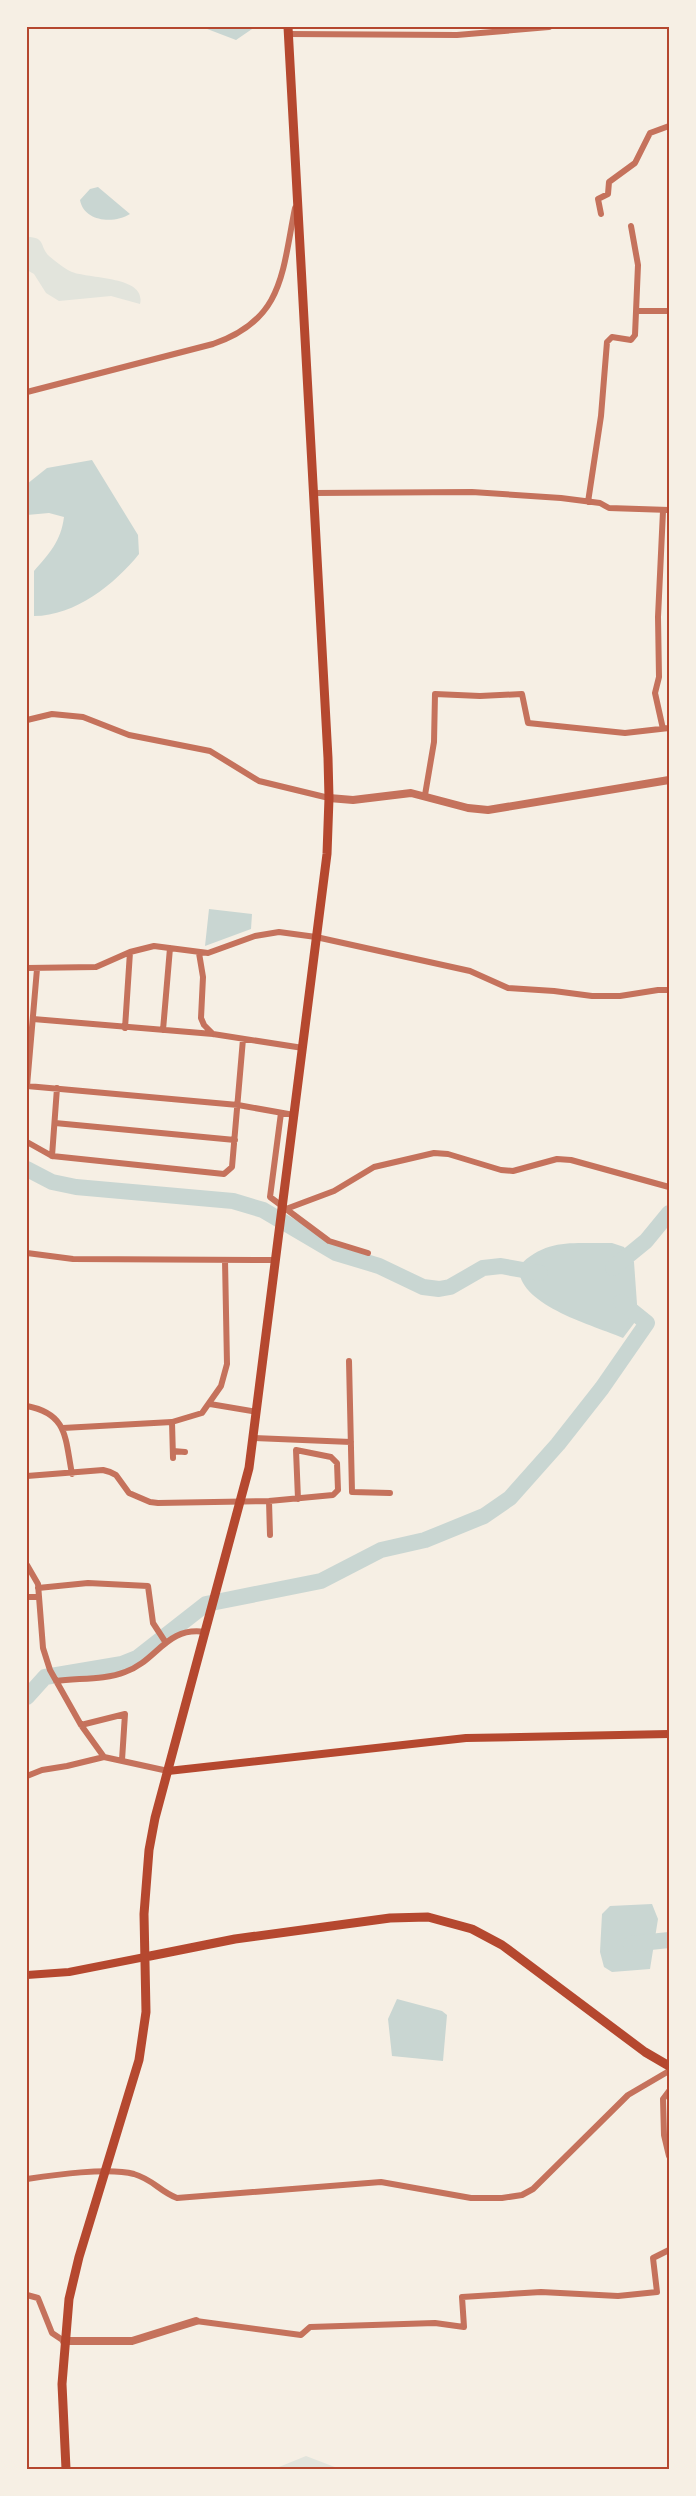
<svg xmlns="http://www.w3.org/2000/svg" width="696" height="2496" viewBox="0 0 696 2496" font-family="Georgia,serif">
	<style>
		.green { fill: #e2e4dc }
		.water { fill: #c9d6d2 }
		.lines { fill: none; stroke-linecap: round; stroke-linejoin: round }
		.river { stroke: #c9d6d2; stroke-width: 16 }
		.minor { stroke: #c5725c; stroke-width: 6 }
		.tertiary { stroke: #c5725c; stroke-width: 8 }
		.secondary { stroke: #b5482f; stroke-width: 8 }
		.primary { stroke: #b5482f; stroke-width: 9 }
		.neatline { fill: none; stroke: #b5482f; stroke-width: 2 }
	</style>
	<rect width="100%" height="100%" fill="#f6efe4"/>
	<path class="green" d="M27,237C46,237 39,246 49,256C55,261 65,269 72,272C90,279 147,276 140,304L111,296L59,301L46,293L34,274L27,270Z
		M306,2456L340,2469H274Z"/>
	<path class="water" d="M202,27H255L236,40Z
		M98,187L130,214C114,224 84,222 80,200L90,189Z
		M92,460L138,535L139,554C115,584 75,616 34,616V571C49,554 61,541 64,517L49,513L27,515V484L47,468Z
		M209,909L252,914L251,929L205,946Z
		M612,1243L624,1247L634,1262L638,1318L623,1338C593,1325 516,1305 519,1266C547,1237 575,1244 612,1243Z
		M652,1904L658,1919L650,1969L612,1972L604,1967L600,1952L602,1914L610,1906Z
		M397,1999L442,2011L447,2015L443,2061L392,2056L388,2019Z"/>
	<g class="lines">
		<path class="river" d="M27,1169L52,1182L76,1187L233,1201L263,1210L336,1253L379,1266L423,1287L439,1289L450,1287L483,1268L501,1266L540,1273
			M613,1268L646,1241L669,1213
			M27,1697L45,1677L122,1664L137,1658L206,1604L321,1581L381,1550L425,1540L484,1516L510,1498L558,1444L602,1388L647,1323L621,1302
			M631,1944L669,1940"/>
		<path class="minor" d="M288,34L457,35L549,27
			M601,214L598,199L608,194L609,182L635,163L650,133L669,126
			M636,311H669
			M27,392L213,344C284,320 282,272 295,208
			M314,493L472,492L561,498L600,503L609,508L669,510
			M588,502L601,416L607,342L612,337L631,340L635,335L638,265L631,226
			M27,720L52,714L83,717L129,735L210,751L259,781L329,798
			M663,729L655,693L659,677L658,617L663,511
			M425,795L434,742L435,694L480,696L522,694L528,723L625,733L669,728
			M199,953L203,977L201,1018L204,1025L213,1034
			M27,968L96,967L130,952L154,946L208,953L255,936L279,932L316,937L470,971L508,988L554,991L592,996H620L658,990H669
			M33,1019L213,1034L303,1048
			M125,1028L130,952
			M163,1030L170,948
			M27,1086L238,1105L294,1115
			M27,1086L37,969
			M57,1088L52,1156L224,1174L232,1167L243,1039
			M281,1113L270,1197L329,1241L368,1253
			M55,1123L235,1140
			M27,1142L52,1156
			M286,1209L334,1191L374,1167L434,1153L448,1154L501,1170L513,1171L557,1159L571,1160L669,1187
			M27,1253L73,1259L274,1260
			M349,1361L352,1492L390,1493
			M210,1404L257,1412
			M27,1406C68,1414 65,1438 72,1474
			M172,1422L173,1458
			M63,1428L172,1422L202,1413L221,1386L227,1364L225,1260
			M253,1438L351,1442
			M173,1451L185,1452
			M27,1476L103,1470L110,1472L116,1475L129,1493L150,1502L158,1503L269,1501L333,1495L338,1490L337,1463L331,1457L296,1450L298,1499
			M269,1501L270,1535
			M27,1565L38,1584L43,1648L50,1670L81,1725L104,1757
			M38,1588L88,1583L148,1586L153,1623L166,1643
			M27,1597H38
			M56,1681C78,1678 105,1680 125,1672C157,1661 166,1626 205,1632
			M81,1725L125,1714L122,1760
			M27,1776L42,1770L67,1766L104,1757L168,1771
			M669,2091L663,2099L664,2135L669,2156
			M27,2179C54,2175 108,2167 134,2174C154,2180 159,2191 177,2198L381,2182L471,2198H502L522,2195L533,2189L628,2095L669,2071
			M27,2295L38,2298L52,2333L64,2341
			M196,2321L301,2335L310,2327L435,2323L464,2327L462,2297L541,2292L618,2296L657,2292L653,2258L669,2250"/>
		<path class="tertiary" d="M329,798L353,800L411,793L468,808L488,810L669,780
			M64,2341H132L196,2321"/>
		<path class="secondary" d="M168,1771L466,1738L669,1734
			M27,1975L69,1972L145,1957"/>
		<path class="primary" d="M145,1957L235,1939L390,1918L428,1917L472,1929L502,1945L645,2052L669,2066
			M66,2469L62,2384L69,2299L79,2257L139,2060L146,2012L144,1914L149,1850L155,1818L249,1468L327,854L329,798L328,758L288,27"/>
	</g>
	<rect width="696" height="2496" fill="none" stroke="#f6efe4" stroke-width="57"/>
	<rect x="28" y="28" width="640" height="2440" class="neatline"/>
</svg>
